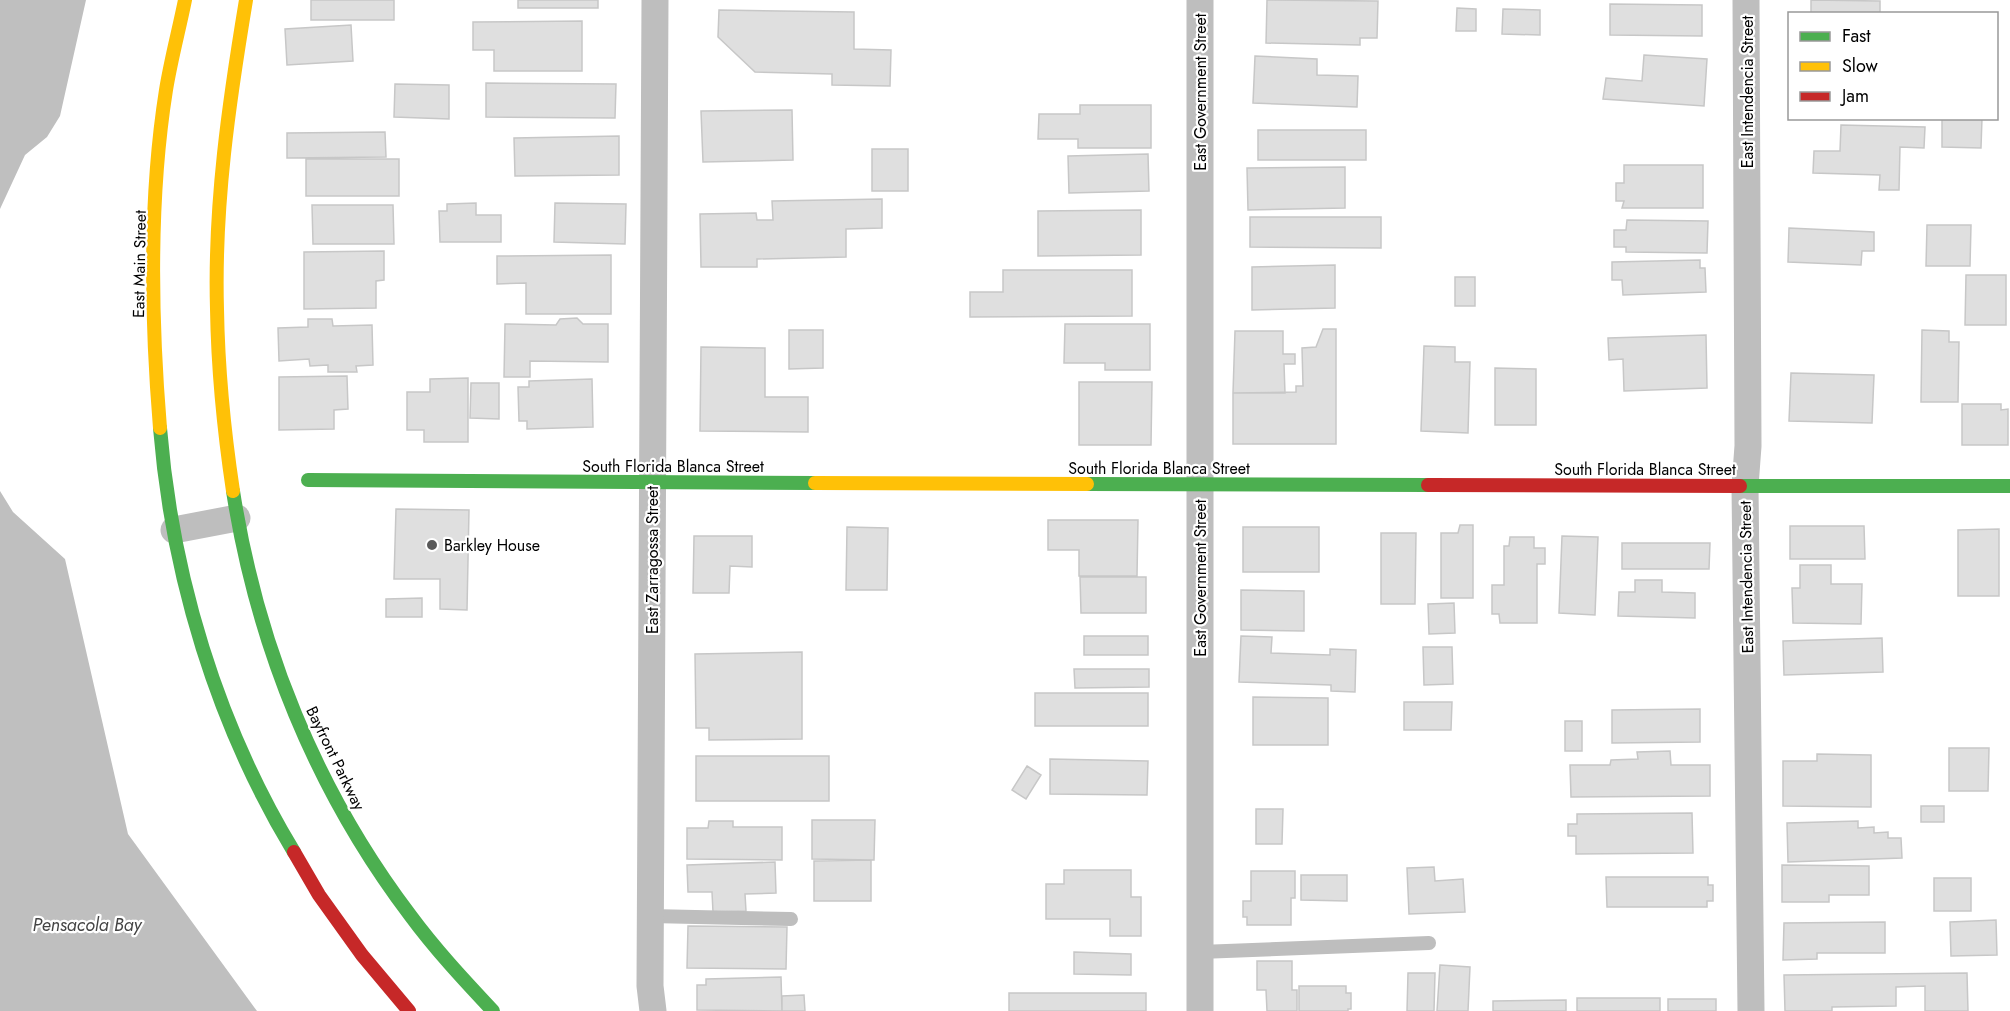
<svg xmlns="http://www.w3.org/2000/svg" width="2010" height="1011" viewBox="0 0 2010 1011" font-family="Jost,sans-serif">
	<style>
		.water { fill: #bfbfbf }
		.building { fill: #dfdfdf; stroke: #c7c7c7; stroke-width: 1.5 }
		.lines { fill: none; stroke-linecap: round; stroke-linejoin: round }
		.lane { stroke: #bebebe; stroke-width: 14 }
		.street { stroke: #bebebe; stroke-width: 27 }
		.fast { stroke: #4caf50; stroke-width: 14 }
		.slow { stroke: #ffc107; stroke-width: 14 }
		.jam { stroke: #c62828; stroke-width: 14 }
		.poi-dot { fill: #595959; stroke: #fff; stroke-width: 2 }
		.labels { text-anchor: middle; stroke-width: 4.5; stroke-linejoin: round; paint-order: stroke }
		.street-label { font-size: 16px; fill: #000; stroke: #fff }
		.poi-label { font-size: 16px; fill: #000; stroke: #fff; text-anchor: start }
		.water-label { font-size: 18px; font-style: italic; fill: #444; stroke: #fff }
	</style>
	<rect width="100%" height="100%" fill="#fff"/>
	<path class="water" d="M0,0H86L60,116L47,137L25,155L0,209Z
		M0,491L13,512L65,559L128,834L257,1011H0Z"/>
	<path class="building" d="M311,0H394V20H311Z
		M518,0H598V8H518Z
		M1267,0L1378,1L1377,38H1360V45L1266,43Z
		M1811,0L1880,1V14H1800L1811,13Z
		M1610,4L1702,5V36L1610,35Z
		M1457,8L1476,9V31H1456Z
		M1503,9L1540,10V35L1502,34Z
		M719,10L854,12V49L891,50L890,86L832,85V74L755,72L718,37Z
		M582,21V71H494V50H473V22Z
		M351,25L353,61L287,65L285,29Z
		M1644,55L1707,59L1704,106L1603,99L1606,78L1642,81Z
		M1255,56L1317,59V75L1358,76L1357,107L1253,103Z
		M486,83L616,84L615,118L486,117Z
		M395,84L449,85V119L394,117Z
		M1080,105H1151V148H1078V139H1038L1039,114H1080Z
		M792,110L793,160L703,162L701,111Z
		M1942,118H1982L1981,148L1942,147Z
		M1841,125L1925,127L1924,148L1900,147L1899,190H1879L1880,175L1813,173L1814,151H1840Z
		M1258,130H1366V160H1258Z
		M385,132L386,157L287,158V133Z
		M619,136V175L515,176L514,138Z
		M872,149H908V191H872Z
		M1148,154L1149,191L1069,193L1068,156Z
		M306,159H399V196H306Z
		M1624,165H1703V208H1622L1624,201H1616V183H1624Z
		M1345,167V208L1248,210L1247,168Z
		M882,199V228L846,229V257L757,259V267H701L700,214L756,213L757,220H773L772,201Z
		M476,203V215H501V242H440L439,211H447V204Z
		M555,203L626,204L625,244L554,242Z
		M312,205H393L394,244H313Z
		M1141,210V255L1038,256V211Z
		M1250,217H1381V248L1250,247Z
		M1627,220L1708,221L1707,253L1626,252V247H1614V230H1626Z
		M1927,225H1971L1970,266H1926Z
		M1789,228L1874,232V251H1862L1861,265L1788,262Z
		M384,251V280L376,281V308L304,309V252Z
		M611,255V314H526V283L497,284V256Z
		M1700,260V268H1705L1706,292L1623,295L1622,280H1612V262Z
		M1335,265V308L1252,310V267Z
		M1003,270H1132V316L970,317V292H1003Z
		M1966,275H2006V325H1965Z
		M1455,277H1475V306H1455Z
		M577,318L583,324H608V362L530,361V377H504L505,324L556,325L560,319Z
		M308,319H332L333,326L372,325L373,365L356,366L357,372H328V365L310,366L309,359L279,361L278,328L308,327Z
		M1065,324H1150V370H1105V363H1064Z
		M1323,329H1336V444H1233V393L1296,392V386H1303L1302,348L1316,347Z
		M789,330H823V368L789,369Z
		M1922,330L1949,331V342H1959L1958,402H1921Z
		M1235,331H1283V354H1295V364H1284L1285,393H1233Z
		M1706,335L1707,388L1624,391L1623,359L1609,360L1608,338Z
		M1424,346L1455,347V362H1470L1468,433L1421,431Z
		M701,347L765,348V397H808V432L700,431Z
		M1495,368L1536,369V425H1495Z
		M1791,373L1874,375L1872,423L1789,421Z
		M347,376L348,409L334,410V429L279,430V377Z
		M468,378V442H424V430H407V392H430V379Z
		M592,379L593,427L527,429V421H519L518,387H529V381Z
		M1079,382H1152L1151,445H1079Z
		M471,383H499V419L470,418Z
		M1962,404H2001V410L2008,409V445H1962Z
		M396,509L469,510L467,610L440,609V579H394Z
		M1048,520H1138L1137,576H1079V550H1048Z
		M1460,525H1473V598H1441V533H1458Z
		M1790,526H1864L1865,559H1790Z
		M847,527L888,528L887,590H846Z
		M1243,527H1319V572H1243Z
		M1999,529V596H1958V530Z
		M1381,533H1416L1415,604H1381Z
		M694,536H752V567L730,566L729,593H693Z
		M1562,536L1598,537L1595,615L1559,613Z
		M1510,537H1534V548H1545V564H1537V623H1500L1499,614H1492V585H1504V546H1509Z
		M1622,543H1710L1709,569H1622Z
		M1800,565H1831V584H1862L1861,624L1793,623L1792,588H1800Z
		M1080,577H1146V613H1081Z
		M1635,580H1662V592L1695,593V618L1618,616L1619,592H1635Z
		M1241,590L1304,591V631L1241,630Z
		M422,598V617H386V599Z
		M1454,603L1455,633L1429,634L1428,604Z
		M1084,636H1148V655H1084Z
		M1241,636L1272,637L1271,653L1330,655V649L1356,650L1355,692L1331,691V685L1239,682Z
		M1882,638L1883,672L1784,675L1783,641Z
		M1423,647H1452L1453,684L1424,685Z
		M802,652V739L709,740V728H696L695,654Z
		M1074,669H1149V687L1075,688Z
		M1035,693H1148V726H1035Z
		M1253,697L1328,698V745H1253Z
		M1404,702H1452L1451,730H1404Z
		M1700,709V742L1612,743V710Z
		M1565,721H1582V751H1565Z
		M1949,748H1989L1988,791H1949Z
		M1670,751L1671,765H1710V796L1571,797L1570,765H1610L1611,760L1638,759L1637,752Z
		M1817,754L1871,755V807L1783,806V761H1817Z
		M696,756H829V801H696Z
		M1050,759L1148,761L1147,795L1050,794Z
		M1027,766L1041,775L1026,799L1012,790Z
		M1921,806H1944V822H1921Z
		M1256,809H1283L1282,844H1256Z
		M1692,813L1693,853L1576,854V836H1568V824H1577V814Z
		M812,820H875L874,860L812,859Z
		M709,821H733V827H782V860L687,859V828H708Z
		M1858,821V828L1874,827V833L1888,832V838H1901L1902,858L1788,862L1787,823Z
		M871,860V901H814V861Z
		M775,862L776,893L745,894L746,911L713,912L712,892H688L687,865Z
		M1782,865L1869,866V895H1829V902H1782Z
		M1434,867L1435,881L1463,879L1465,912L1409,914L1407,868Z
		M1064,870H1131V897H1141V936H1110V919H1046V884H1064Z
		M1251,871H1295V898H1291V925H1247V917H1243V901H1251Z
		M1301,875H1347V901L1301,900Z
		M1606,877H1708V885H1713V901H1707V907H1607Z
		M1934,878H1971V911H1934Z
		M1996,920L1997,955L1951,956L1950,922Z
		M1885,922V953H1817V959L1783,960L1784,923Z
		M688,926L787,927L786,969L687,968Z
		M1074,952L1131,954V975L1074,974Z
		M1257,961H1292V990H1297V1011H1267L1266,990H1257Z
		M1440,965L1470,967L1468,1011H1437Z
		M1408,973H1435L1434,1011H1407Z
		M1967,973L1968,1011H1925V986L1896,987V1006L1832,1007V1011H1785L1784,975Z
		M781,977L782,1011L697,1010V985H706V979Z
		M1299,986H1346V993H1351V1009H1348V1011H1299Z
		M1009,993H1146V1011H1009Z
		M804,995L805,1011H782V996Z
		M1577,998H1660V1011H1577Z
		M1668,999H1716V1011H1668Z
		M1566,1000V1011H1493V1001Z"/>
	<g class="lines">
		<path class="lane" d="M650,916L791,919
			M1200,952L1429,943"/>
		<path class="street" d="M1746,0L1748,446L1745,486L1751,1011
			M174,530L237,518
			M653,1011L650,986L655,0
			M1200,1011V0"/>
		<path class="fast" d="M160,428C172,576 217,725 294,852
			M308,480L815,483
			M1087,484L1428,485
			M1740,486H2010
			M233,491C257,645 316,791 410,915C435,949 464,980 493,1011"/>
		<path class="slow" d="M160,428C151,319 149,197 166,90C171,59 179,30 185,0
			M815,483L1087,484
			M233,491C224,431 218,371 217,309C214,205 229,102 246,0"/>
		<path class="jam" d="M1428,485L1740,486
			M294,852L319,895L362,955L409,1011"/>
	</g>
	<circle class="poi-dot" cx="432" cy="545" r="6"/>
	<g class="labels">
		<g class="street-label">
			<text transform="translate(1200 92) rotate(-90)" y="6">East Government Street</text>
			<text transform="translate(1747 92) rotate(-90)" y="6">East Intendencia Street</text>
			<text transform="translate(139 264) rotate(-89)" y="6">East Main Street</text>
			<text x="673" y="472">South Florida Blanca Street</text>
			<text x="1159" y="474">South Florida Blanca Street</text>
			<text x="1645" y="475">South Florida Blanca Street</text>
			<text transform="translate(652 560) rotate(-90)" y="6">East Zarragossa Street</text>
			<text transform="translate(1746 577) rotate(-91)" y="6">East Intendencia Street</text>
			<text transform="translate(1200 578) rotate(-90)" y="6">East Government Street</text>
			<text transform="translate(336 758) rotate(64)" y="6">Bayfront Parkway</text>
		</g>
		<g class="poi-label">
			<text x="444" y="551">Barkley House</text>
		</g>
		<g class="water-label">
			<text x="87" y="931">Pensacola Bay</text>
		</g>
	</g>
	<rect x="1788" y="12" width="210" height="108" fill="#ffffff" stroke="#999999" stroke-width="1.5"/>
	<rect x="1800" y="32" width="30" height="9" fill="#4caf50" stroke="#999999" stroke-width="1.5"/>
	<text x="1842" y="42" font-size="18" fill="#000000">Fast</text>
	<rect x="1800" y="62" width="30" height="9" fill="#ffc107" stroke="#999999" stroke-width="1.5"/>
	<text x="1842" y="72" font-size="18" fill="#000000">Slow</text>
	<rect x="1800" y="92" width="30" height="9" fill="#c62828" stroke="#999999" stroke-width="1.5"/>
	<text x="1842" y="102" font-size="18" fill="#000000">Jam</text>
</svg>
